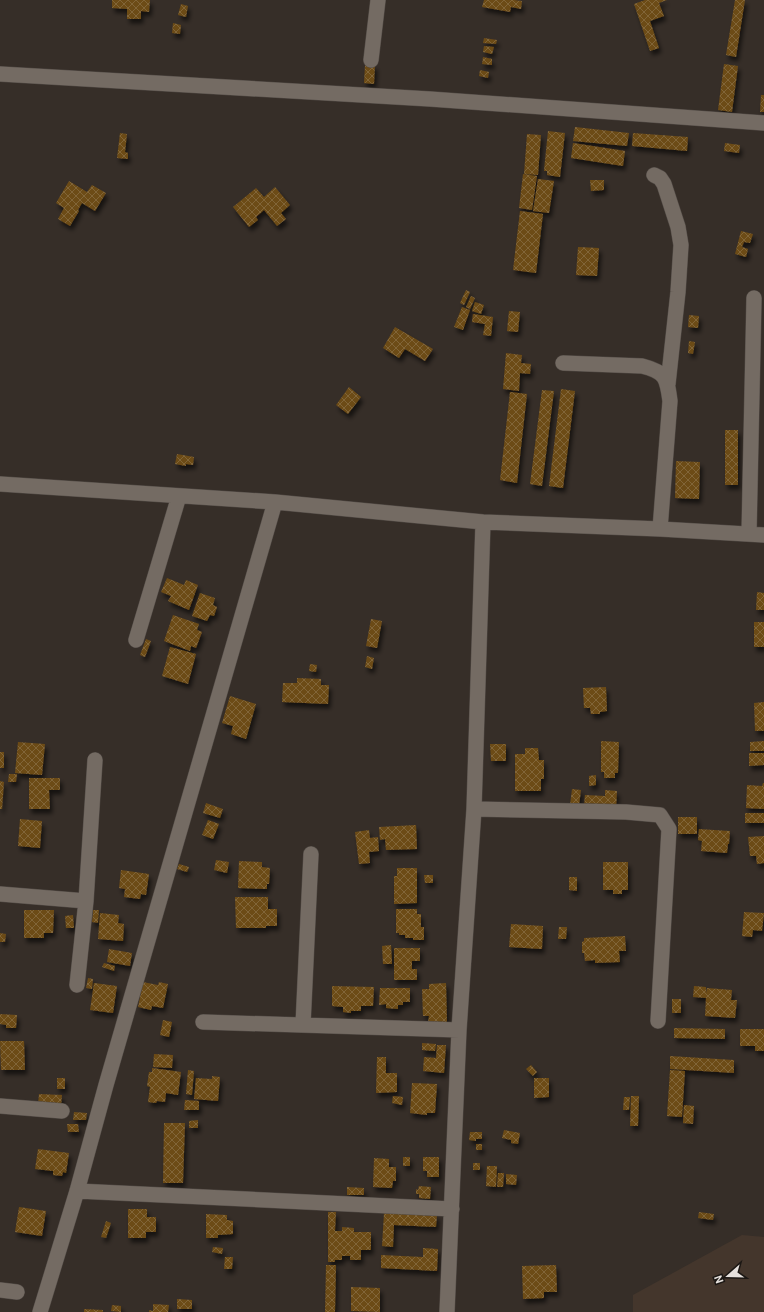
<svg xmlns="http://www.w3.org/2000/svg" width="764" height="1312" viewBox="0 0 764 1312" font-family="Overpass,sans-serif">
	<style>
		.built { fill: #44362c }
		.building { fill: url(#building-cross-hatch); filter: url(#shadow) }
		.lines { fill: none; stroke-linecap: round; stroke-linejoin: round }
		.minor-casing { stroke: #524b46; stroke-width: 16 }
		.minor { stroke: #746b63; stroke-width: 15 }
	</style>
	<defs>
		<pattern id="building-cross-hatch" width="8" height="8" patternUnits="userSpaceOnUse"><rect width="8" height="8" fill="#6c4b18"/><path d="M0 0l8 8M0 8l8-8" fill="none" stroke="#816539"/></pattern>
		<filter id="shadow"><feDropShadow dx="2.5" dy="4.5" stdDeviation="2" flood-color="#0009"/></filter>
	</defs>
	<rect width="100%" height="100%" fill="#362e28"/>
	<path class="built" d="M742,1235L764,1237V1312H633V1295Z"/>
	<path class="building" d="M112,0H150L149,12L141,11V19H127V9L112,8Z
		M484,0H514L522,1L521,9L511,7L510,12L482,7Z
		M645,0H667L659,3L664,16L650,21L659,48L650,51L634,4Z
		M735,0H745L736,57L726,55Z
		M181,4L188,6L186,17L178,15Z
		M173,23L181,25L180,34L172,33Z
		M484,38L497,40L496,44L483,43Z
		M484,46L494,47L492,54L483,52Z
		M483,57L492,59V65L482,64Z
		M724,64L738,66L732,112L718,110Z
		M365,65H375L374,84L364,83Z
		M480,70L489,72L488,78L479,76Z
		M761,95H764V112H760Z
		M575,127L629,133L627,146L573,141Z
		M548,131L565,133L560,177L547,175V171H544Z
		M120,133L127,134L125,152L128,153V159L117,158Z
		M633,133L688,137L687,151L632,146Z
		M527,134L541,135L538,175L524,174Z
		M573,143L625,151L623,166L571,158Z
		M725,143L740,145L739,153L724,151Z
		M523,174L537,176L532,210L519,208Z
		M538,179L554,181L549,213L533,211Z
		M590,180H604V190L591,191Z
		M69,181L87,192L92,185L106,193L95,211L82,203L78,210L79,211L70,226L58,219L64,208L56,203Z
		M275,187L290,205L281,213L286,219L277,226L264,210L256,217L258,220L249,227L233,207L256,188L264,197Z
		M520,211L543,214L536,273L513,270Z
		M741,231L753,234L750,243L744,242L742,247L748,249L746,257L735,254Z
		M578,247L599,248L597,276L576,275Z
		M466,290L470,292L464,305L460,303Z
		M471,296L475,298L470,309L466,307Z
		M475,302L484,305L481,314L472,311Z
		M462,307L470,310L463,330L454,327Z
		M509,311L520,312L518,332L507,331Z
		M473,314L493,317L491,336L483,335L485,324L472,322Z
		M689,315L699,316L698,328L688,327Z
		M395,327L433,349L425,361L405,349L399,358L383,348Z
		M689,341L695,342L693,354L688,353Z
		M506,353L522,355L521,363L531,364L530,374L520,373L519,391L503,389Z
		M349,387L361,397L348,414L336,405Z
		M561,389L575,391L563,488L549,486Z
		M542,390L554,391L542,486L530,484Z
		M510,392L527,394L517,483L500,480Z
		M725,430H738V485H725Z
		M177,454L194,457L193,465L186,464V466L175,464Z
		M676,461L700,462L699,499L675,498Z
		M167,578L184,585L186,580L198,585L189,610L168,601L171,596L161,592Z
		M757,592L764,593V610H756Z
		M200,593L215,598L213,605L217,607L214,616L210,615L207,621L192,616Z
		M173,615L199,624L197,630L202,632L196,648L191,646L190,651L164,641Z
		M371,619L382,621L377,648L366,646Z
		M754,622H764V647H754Z
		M146,639L151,641L145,657L140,655Z
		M170,647L196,654L188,684L162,676Z
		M367,656L374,658L372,669L365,667Z
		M310,664L317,665L316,672L309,671Z
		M297,678L321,679V685H329L328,704L282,702L283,683H297Z
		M606,687L607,711L600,712V714H591L590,708H584L583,688Z
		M230,696L256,704L246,739L231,734L233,726L222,723Z
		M764,702V731H755L754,703Z
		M601,741L619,742L618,773H615V778H604V772H601Z
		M764,741V751H750V742Z
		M18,742L45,744L42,775L15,773Z
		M490,744H506V761H491Z
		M525,748H538L539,760H544V779H541V791H515V754H525Z
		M0,752H4V768H0Z
		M749,753H764V765L749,766Z
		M9,774H17L16,782H8Z
		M596,775V785L589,786V776Z
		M29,778H60V790H49L50,809H29Z
		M0,781L4,782L2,809H0Z
		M763,783H764V809L746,808L747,785L762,786Z
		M572,789L581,790L579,806L570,805Z
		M605,790L617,791L616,809L584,807L585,795L605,796Z
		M206,803L223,809L220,818L203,813Z
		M745,813H764V823H745Z
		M678,817H697V834H678Z
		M20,819L42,821L40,848L18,846Z
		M208,820L219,824L213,839L202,835Z
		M416,825L417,849L386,850L385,839L380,840L379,827Z
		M699,829L730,831L729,844H728L727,853L701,851L702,841L698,840Z
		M369,830L370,838L378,837L379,851L369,852L370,863L359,864L355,832Z
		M764,836V863L757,864L756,856H750L748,837Z
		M216,860L229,862L227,873L214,870Z
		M239,861L262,862V867L270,868L269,884H267V889L238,888Z
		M603,862H628V890H622V894H613V890H603Z
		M179,864L189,867L187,872L177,869Z
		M397,868H417V903L394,904V876H397Z
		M121,870L149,874L146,895L141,894L140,899L124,897L125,889L119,888Z
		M424,875H433V883H425Z
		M569,877H577V891L569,890Z
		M235,897H268V909H277V926H266V928H236Z
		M396,909H417V914H421V927H424V940H413V938H405V935H399V933H396Z
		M24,910H54L53,933H44V938H24Z
		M93,910H99L98,923L92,922Z
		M744,912L764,913L762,931L753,930L752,937L742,936Z
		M100,913L119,915L118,923L124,924L123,941L98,939Z
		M73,915L74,928H66L65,916Z
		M511,924L543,926L542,949L509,947Z
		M559,927H567L566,939H558Z
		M0,933L6,934L5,942H0Z
		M625,936L626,951H619L620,962L595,963V960L585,961L584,953H582V942L584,941V938Z
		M391,945L392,964H383L382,946Z
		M394,948H420V961H412V969H417V980H394Z
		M109,949L132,953L130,966L107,962Z
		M104,963L115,966L114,971L102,967Z
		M88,978L93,979L92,989L86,988Z
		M143,982L158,985L159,982L168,984L163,1008L152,1006L151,1010L138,1007Z
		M94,983L117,986L113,1013L90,1010Z
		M446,983L447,1023H428L429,1016H423L422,989H429V984Z
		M332,986L374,987L373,1006H361V1011H351V1013L343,1012V1007L332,1006Z
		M694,986L706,987V993L707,988L732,990L731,1000H737L735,1018L705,1016L706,998L693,997Z
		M380,988H410V1002H403V1005H398V1009L386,1008V1004L379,1005Z
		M672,999H681V1013H672Z
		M0,1014L17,1015L16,1028H6V1025L0,1024Z
		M163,1020L172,1022L169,1037L160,1035Z
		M674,1028L725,1029V1039L674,1038Z
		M740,1029H764V1051H755V1046H740Z
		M0,1041H24L25,1070H1Z
		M422,1043L436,1044L435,1051L422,1050Z
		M437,1045H446L444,1073L423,1071L424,1057L436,1058Z
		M154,1054L173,1055L172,1068L153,1067Z
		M670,1056L734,1060V1073L670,1069Z
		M377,1057H386V1073H397V1092L376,1093Z
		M531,1065L537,1072L533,1076L526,1069Z
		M152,1068L181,1072L178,1095L166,1093L165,1102L157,1101L156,1103L148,1102L150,1087L147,1086L149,1072H152Z
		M188,1070L194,1071L192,1095L186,1094Z
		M670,1070L685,1071L682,1117L667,1116Z
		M212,1076L220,1077L218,1101L194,1099L196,1078L212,1079Z
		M57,1078H65V1089H57Z
		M534,1078H549V1097L534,1098Z
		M412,1083L437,1084L435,1113H427V1115L410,1113Z
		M39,1094L62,1095L61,1106L38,1104Z
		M393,1096L403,1097L402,1105L392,1103Z
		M631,1096H639L638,1126H630Z
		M624,1097H630L629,1110H623Z
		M185,1100L199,1101V1110H184Z
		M684,1105L694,1106L693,1124L683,1123Z
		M74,1112L87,1113L86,1120H73Z
		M198,1120V1128H189V1121Z
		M164,1123H185L183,1183H163Z
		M67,1124H78L79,1132H68Z
		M504,1130L520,1133L518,1144L511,1143V1140L502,1138Z
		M470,1132H482V1139H476V1141L469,1140Z
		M476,1144H482V1150H476Z
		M38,1149L69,1153L66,1173L63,1172L62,1176L53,1175V1171L35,1169Z
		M403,1157H410V1166H403Z
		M423,1157H439V1177H427V1171H423Z
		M374,1158L389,1159V1167H396V1181H393L392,1188L373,1187Z
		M473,1163H480V1170H473Z
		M487,1166H497L496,1187L486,1186Z
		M498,1173H504L503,1187H497Z
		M506,1174L517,1175L516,1185L506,1184Z
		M419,1186L431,1187L430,1199L419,1198V1194H416V1189L418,1190Z
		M347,1187L364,1188V1195H347Z
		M19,1207L46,1211L42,1236L15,1232Z
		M128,1209H147V1217H156V1232H146V1238H128Z
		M328,1212H336L335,1231H342V1227L354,1228V1232H371V1250H361V1260H350V1256H342V1260H335V1262H328Z
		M699,1212L714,1214L713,1220L698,1218Z
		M384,1213L437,1215L436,1227L394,1225L393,1247L382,1246Z
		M206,1214L227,1215V1220L233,1221V1234L218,1235V1238H206Z
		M106,1221L111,1223L106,1238L101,1237Z
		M213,1247L223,1248L222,1254L212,1252Z
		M423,1248L438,1249L437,1271L381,1268V1255L423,1257Z
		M225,1257H233L232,1269H224Z
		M326,1265H336L335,1312H325Z
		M556,1265L557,1292H544V1298L523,1299L522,1266Z
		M351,1287L380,1288V1312L351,1311Z
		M177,1299L192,1300V1309H177Z
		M153,1304L169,1305L168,1312H149V1310L153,1311Z
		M112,1305L121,1306V1312L111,1311Z
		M84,1309L103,1310V1312H84Z"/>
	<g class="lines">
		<defs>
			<path id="minor" d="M371,60L378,0
				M0,74L430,99L764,123
				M654,175L660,178L664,184L678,227L681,245L678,292L668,384
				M563,363L642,366C666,372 667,378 670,401L660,529
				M0,484L275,502L483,522L660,529L764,535
				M749,534L754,298
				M136,640L179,496
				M474,809L626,812L660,815L669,829L658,1021
				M0,894L86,901
				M77,985L86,901L95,760
				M203,1022L459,1030
				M303,1025L311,854
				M0,1106L62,1111
				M77,1191L452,1209
				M0,1290L17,1292
				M40,1312L77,1191L106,1085L275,502
				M447,1312L459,1030L474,809L483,522"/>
		</defs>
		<use href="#minor" class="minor-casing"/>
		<use href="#minor" class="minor"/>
	</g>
	<g transform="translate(728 1276) rotate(250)" stroke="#1b1714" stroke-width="3" paint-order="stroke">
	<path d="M0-3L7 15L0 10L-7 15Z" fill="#e6e1dd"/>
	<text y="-6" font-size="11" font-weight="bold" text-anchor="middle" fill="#e6e1dd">N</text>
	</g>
</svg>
